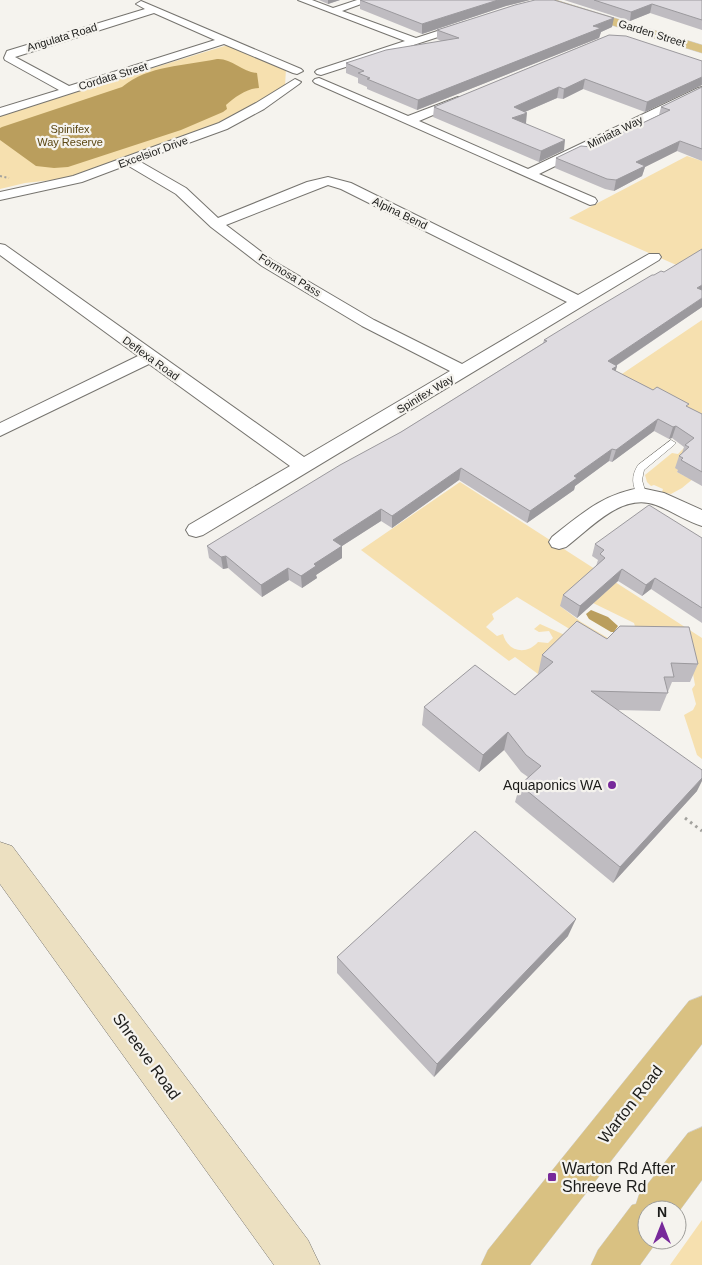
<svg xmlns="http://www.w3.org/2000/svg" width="702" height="1265" viewBox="0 0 702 1265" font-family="Helvetica,sans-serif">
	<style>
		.green { fill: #f6e0af }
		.water { fill: #ba9e5d }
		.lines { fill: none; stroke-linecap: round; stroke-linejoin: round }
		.lane-casing { stroke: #76746f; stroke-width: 1 }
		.street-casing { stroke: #76746f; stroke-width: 2 }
		.secondary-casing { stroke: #76746f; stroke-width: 1 }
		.primary-casing { stroke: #d1d1d1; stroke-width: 1 }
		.path-far1 { stroke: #a3a29e; stroke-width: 2; stroke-dasharray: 2 2.5; stroke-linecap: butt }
		.path { stroke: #a3a29e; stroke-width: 3; stroke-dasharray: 2.5 4; stroke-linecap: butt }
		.lane { fill: #fff; fill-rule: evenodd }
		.street { fill: #fff; fill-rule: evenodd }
		.secondary { fill: #ece0c1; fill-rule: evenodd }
		.primary { fill: #d9c182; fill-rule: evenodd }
		.wall { fill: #bfbcc1 }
		.shaded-wall { fill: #9b999d }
		.building { fill: #dedbe0; stroke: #9b999d }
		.poi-dot { fill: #77299a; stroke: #f5f3ee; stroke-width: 2 }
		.labels { text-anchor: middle; stroke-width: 4.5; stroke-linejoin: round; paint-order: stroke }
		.far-street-label { font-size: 11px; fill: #1b1b19; stroke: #f5f3ee }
		.far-park-label { font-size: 11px; fill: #5b4714; stroke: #f5f3ee }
		.poi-label { font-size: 14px; fill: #1b1b19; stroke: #f5f3ee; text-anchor: end }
		.near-street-label { font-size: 16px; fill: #1b1b19; stroke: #f5f3ee }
		.near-poi-label { font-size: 16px; fill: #1b1b19; stroke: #f5f3ee; text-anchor: start }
	</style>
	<rect width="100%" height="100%" fill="#f5f3ee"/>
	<path class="green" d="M231,44L286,68L285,87L222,125L70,178L25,183L0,189V115Z
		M687,156L702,161V258L681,267L569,218Z
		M702,320V423L616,378Z
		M702,430L677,472L688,478L691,476L694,478L682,488L671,494L662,492L663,489L654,485L651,486L647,482L645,475L672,453L678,454Z
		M460,482L702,638V759L697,755L684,715L693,710L696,704L692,689L695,685L692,668L639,640L634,623L593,603L560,606L581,622L613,641L604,650L517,597L492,614L494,619L486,627L497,636L503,634C507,651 526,656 538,642L548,643L553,638L549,631L539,632L534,629L540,624L567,636L538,674L515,657L509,661L361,550Z
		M702,1220V1265H670Z"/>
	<path class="water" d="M217,59C231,58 243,72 257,73L259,88C247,88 235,97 226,105L227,109L223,112L181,130L68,167L54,168L36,166L0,140V128L2,127L122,87C149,65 184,66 217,59Z
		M591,610L608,617L618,626L614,632H611L589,619L586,614Z"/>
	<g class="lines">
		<defs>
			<path id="lane" d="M671,440L676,443L674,445L644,470L642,480L646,494L641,497L638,496C632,485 631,476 638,465Z"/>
			<path id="street" d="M298,0H312L333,8L357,0H372L342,11L416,38L465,22L470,25L469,27L321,75L317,74L315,72L317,70L405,41Z
				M141,1L301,69L303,71L297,74L293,73L224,44L0,116V108L59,90L5,60L4,58L7,51L145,9L136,4ZM154,13L215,40L69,86L15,57Z
				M319,78L408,116L458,97H466L468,99L466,101L419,121L528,169L698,88L702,87V94L539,174L595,198L597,201L595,204L590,205L315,83L313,81L315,79Z
				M295,79L301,82L299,84L264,109L227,129L139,161L186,188L218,218L307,182L328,177L351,183L578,295L649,254H659L661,257L659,260L203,535L196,537L189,535L186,530L189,525L290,466L149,364L0,436V423L138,356L0,255V244L5,245L304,457L450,371L362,326L262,266L211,227L176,194L127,165L82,182L0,200V192L73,176L219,123L256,103ZM328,185L341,189L567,302L462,364L374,320L272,260L226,225Z
				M641,488L664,493L702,510V526C686,521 672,511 656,505C622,492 591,528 566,547L559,549L552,547L549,542L552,537C580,515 604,493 641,488Z"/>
			<path id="secondary" d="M0,842L12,846L308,1240L320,1265H274L0,884Z"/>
			<path id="primary" d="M538,0H556L702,45V53L540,3Z
				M702,996V1044L530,1265H481L488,1250L689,1001Z
				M702,1127V1180L677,1214V1210H647V1240H658L640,1265H591L598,1250L632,1205L636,1204L639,1195L688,1133Z"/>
		</defs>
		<use href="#lane" class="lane-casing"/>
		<use href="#street" class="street-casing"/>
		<use href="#secondary" class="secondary-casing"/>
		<use href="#primary" class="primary-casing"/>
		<path class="path-far1" d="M0,176L9,178"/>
		<path class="path" d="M685,818L702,831"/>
		<use href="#lane" class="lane"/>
		<use href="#street" class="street"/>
		<use href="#secondary" class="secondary"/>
		<use href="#primary" class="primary"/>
	</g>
	<path class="wall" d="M319,0H340L328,4Z
		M360,0H530L506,6L422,34L360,9Z
		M564,0H702V30L650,13L630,21Z
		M612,27L601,32L599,38L417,110L367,89V87L358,83V78L346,73V63L441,41L437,39V30Z
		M609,35L702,61V85L645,112L583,89L563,99L557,98L525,112L526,123H525L564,150L539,162L433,117L434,107Z
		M702,87V161L677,151L645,167L642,176L614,191L605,189L555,168L556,158L592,147L659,115L661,107Z
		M702,307L616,366H617L615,371L702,414V486L677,472L678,470L675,468L679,456L682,453L684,447L672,438L669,439L654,431L612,462L609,461L575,486L574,490L527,523L459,480L392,528L381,521L342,546V558L316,575L317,578L302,588L289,580L262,597L228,568L223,569L209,558L207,546L401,432L543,343L544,340Z
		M702,538V623L651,589L642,596L618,581L577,618L560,606L563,595L596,566L598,560L592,556L595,544Z
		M607,639L698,664L690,682H672L660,711L617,710L697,791L613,883L515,802L520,785L528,777L521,772L504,750L479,772L422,725L424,707L515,695L538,674L542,655Z
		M568,936L434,1077L337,973V957Z"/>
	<path class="shaded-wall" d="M328,0H340L328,4Z
		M498,0H530L506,6L422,34V24Z
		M652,4L650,13L630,21L631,12Z
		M614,18L612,27L601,32L599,38L417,110L418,100L593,26Z
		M702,77V85L645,112L647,102Z
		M585,79L583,89L563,99L564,89Z
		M559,87L557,98L513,117L514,107Z
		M527,113L526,123L511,128L512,118Z
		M565,140L564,150L539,162L541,151Z
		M680,141L677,151L645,167L642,176L614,191L616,180L636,162Z
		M702,285V294L697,288Z
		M702,298V307L605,373L608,361Z
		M617,366L614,378L612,369Z
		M658,419L654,431L612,462L616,450Z
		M676,426L672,438L669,439L673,427Z
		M612,449L609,461L575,486L574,490L527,523L530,511L574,476Z
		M461,468L459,480L392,528V516Z
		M381,509V521L342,546V558L316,575L317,578L302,588L301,576L314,564L333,540Z
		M226,556L228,568L223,569L221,557Z
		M288,568L289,580L262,597L261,585Z
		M622,569L618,581L577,618L580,606Z
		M655,578L651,589L642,596L646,585Z
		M508,732L504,750L479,772L483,755Z
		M702,778V781L697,791L613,883L620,867Z
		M576,919L568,936L434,1077L437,1064Z"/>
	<path class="building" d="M360,0H498L422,24Z
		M535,0H554L614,18L593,26L601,28L418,100L367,79L370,78L358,73L364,71L346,63L386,50L459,38L437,30L515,5Z
		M594,0H702V20L652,4L631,12Z
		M609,35L626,36L702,61V77L647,102L585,79L564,89L559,87L514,107L527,113L512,118L565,140L541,151L434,107Z
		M702,87V149L680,141L636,162L645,166L616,180L607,179L556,158L581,146L592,147L670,110L661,107Z
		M702,249V285L697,288L702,290V298L608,361L617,366L612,369L653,390L657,387L689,404L686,406L702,414V472L681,460L683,458L679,456L689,447L685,445L694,438L676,426L673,427L658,419L616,450L612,449L574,476L577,478L530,511L461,468L392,516L381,509L333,540L342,546L314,564L316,566L301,576L288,568L261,585L226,556L221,557L207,546L340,465L401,432L547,341L544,340L593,310L652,275H654L661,271L664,272Z
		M649,505L702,538V608L655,578L646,585L622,569L580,606L563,595L605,558L600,554L604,550L595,544Z
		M577,621L607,639L620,626L689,627L698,664L671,663L674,677H664L668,693L591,691L702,770V778L620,867L520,785L541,766L526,755L508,732L483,755L424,707L475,665L515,695L553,662L542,655Z
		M475,831L576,919L437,1064L337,957Z"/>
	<g class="poi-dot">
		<circle cx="612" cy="785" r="5"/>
		<rect x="547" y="1172" width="10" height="10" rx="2.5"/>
	</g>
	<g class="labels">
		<g class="far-street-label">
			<text transform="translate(652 33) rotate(17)" y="4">Garden Street</text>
			<text transform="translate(62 37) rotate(-17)" y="4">Angulata Road</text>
			<text transform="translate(113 76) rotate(-17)" y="4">Cordata Street</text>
			<text transform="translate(615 132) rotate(-26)" y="4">Miniata Way</text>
			<text transform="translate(153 152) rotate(-20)" y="4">Excelsior Drive</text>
			<text transform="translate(400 213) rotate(26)" y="4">Alpina Bend</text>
			<text transform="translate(290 275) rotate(32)" y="4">Formosa Pass</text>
			<text transform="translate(151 358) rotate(36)" y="4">Deflexa Road</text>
			<text transform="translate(425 394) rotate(-31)" y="4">Spinifex Way</text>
		</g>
		<g class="far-park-label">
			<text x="70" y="133">Spinifex<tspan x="70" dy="13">Way Reserve</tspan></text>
		</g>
		<g class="poi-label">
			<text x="602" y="790">Aquaponics WA</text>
		</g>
		<g class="near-street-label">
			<text transform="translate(147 1056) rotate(54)" y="6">Shreeve Road</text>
			<text transform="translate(630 1104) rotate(-52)" y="6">Warton Road</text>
		</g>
		<g class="near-poi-label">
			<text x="562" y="1174">Warton Rd After<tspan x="562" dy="18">Shreeve Rd</tspan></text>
		</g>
	</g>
	<g transform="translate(662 1225)"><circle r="24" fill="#f5f3ee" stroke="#9e9d99"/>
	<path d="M0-4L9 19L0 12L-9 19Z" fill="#77299a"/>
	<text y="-8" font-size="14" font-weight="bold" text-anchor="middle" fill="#1b1b19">N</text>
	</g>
</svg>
